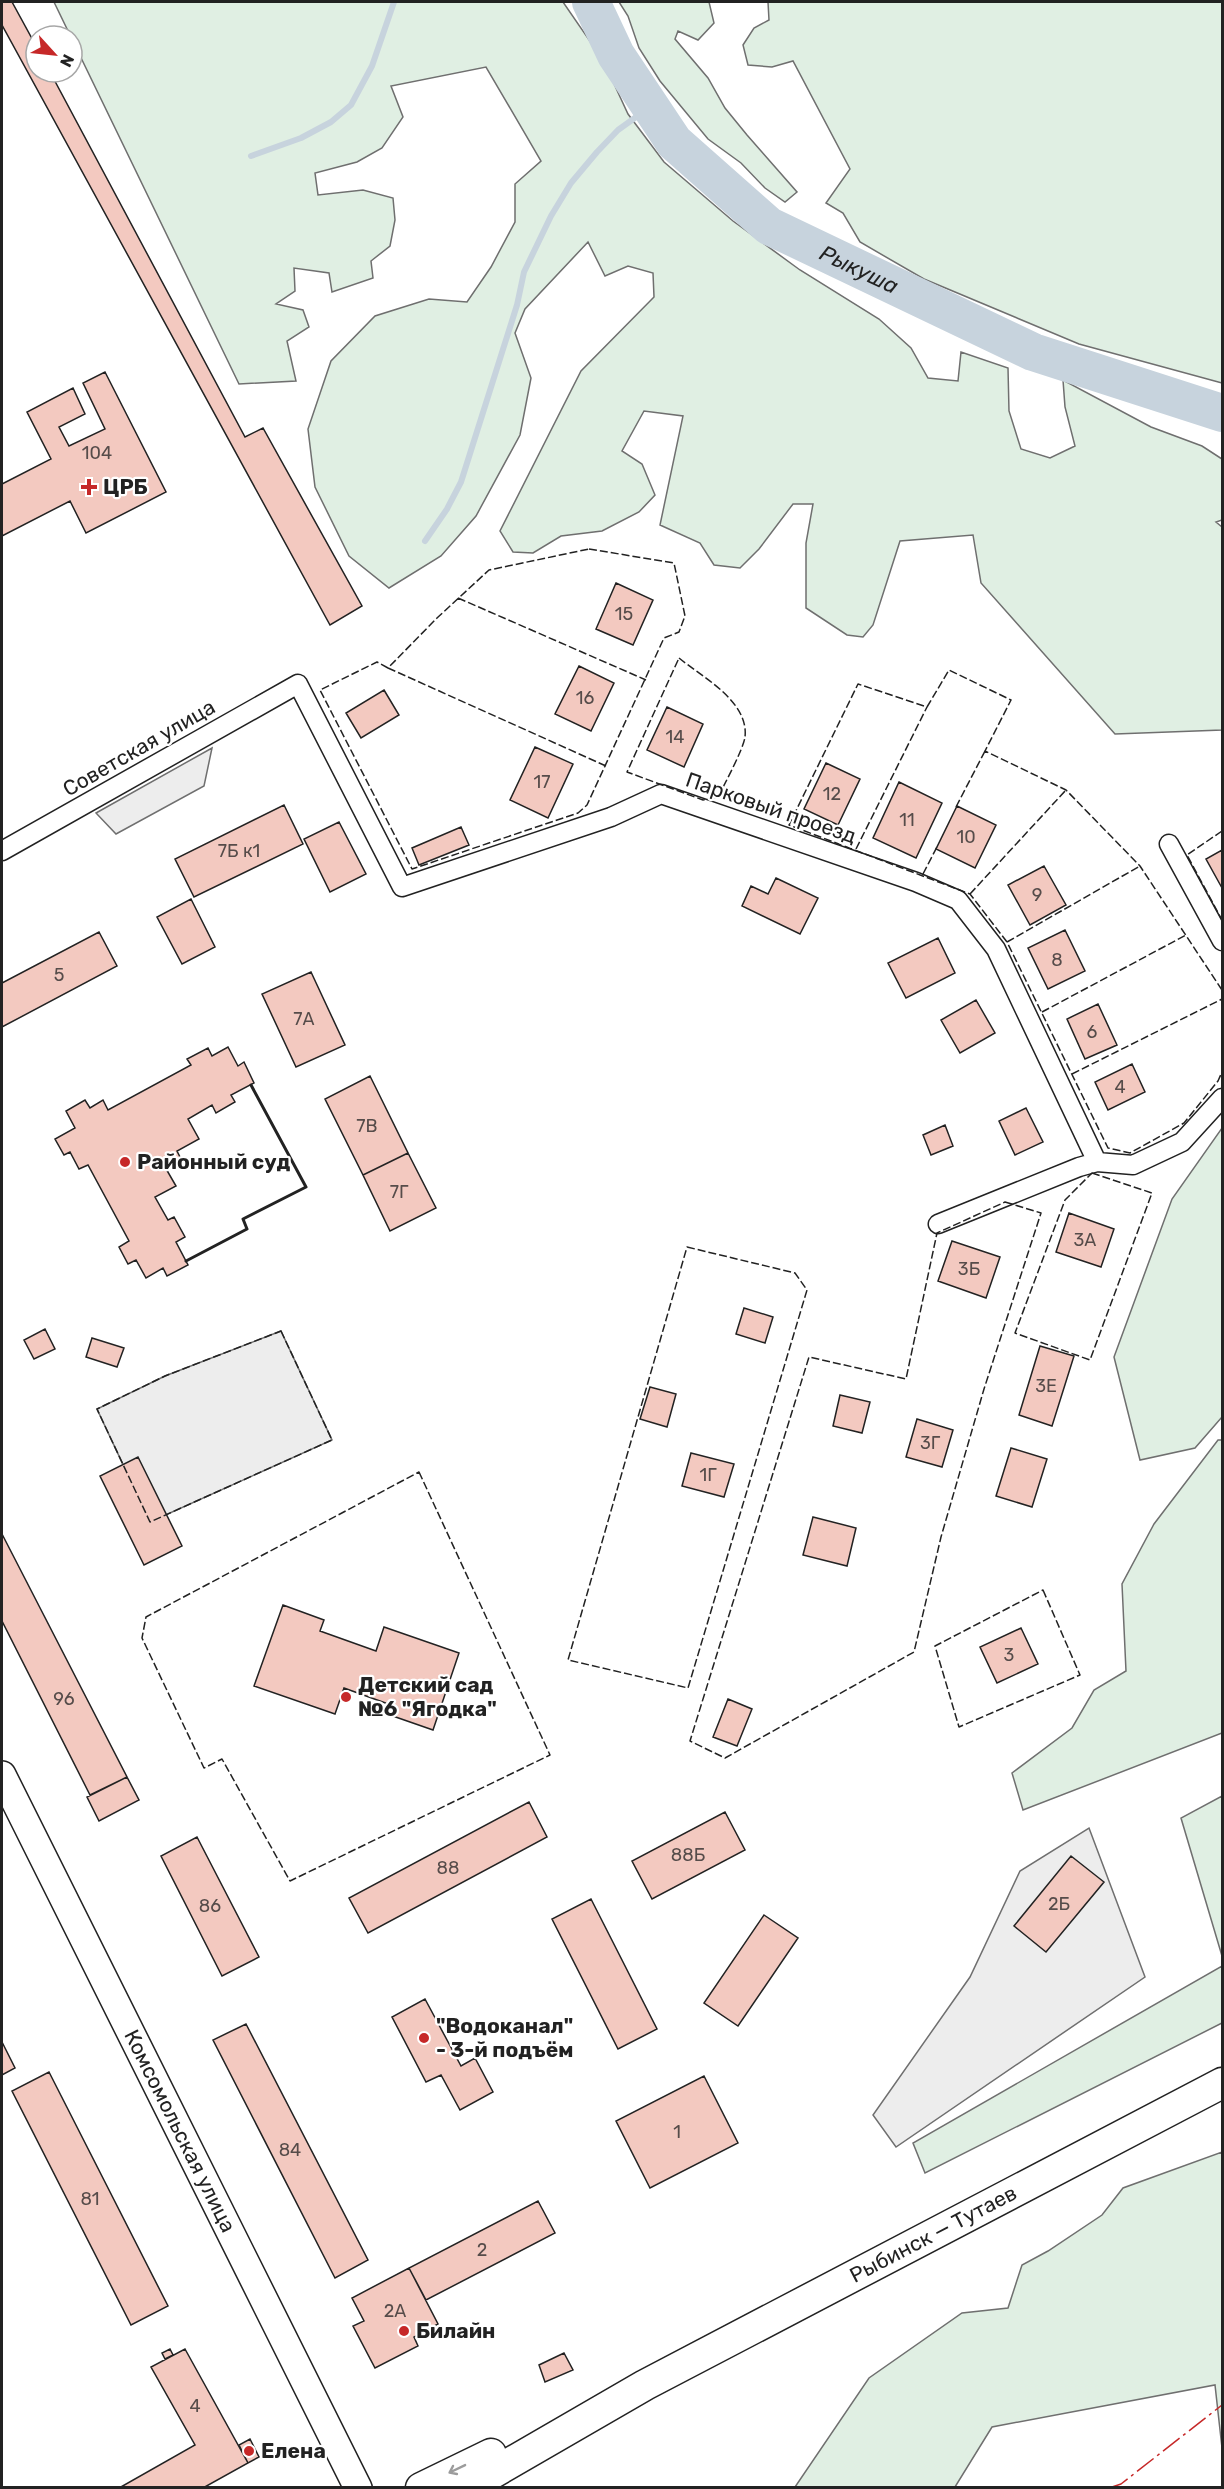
<svg xmlns="http://www.w3.org/2000/svg" width="1224" height="2489" viewBox="0 0 1224 2489" font-family="Rubik,sans-serif">
	<style>
		.green { fill: #e0efe3; stroke: #6f6f6f; stroke-width: 1.5 }
		.parking { fill: #ededed; stroke: #6f6f6f; stroke-width: 1.5 }
		.lines { fill: none; stroke-linecap: round; stroke-linejoin: round }
		.stream { stroke: #c7d3dd; stroke-width: 6 }
		.river { stroke: #c7d3dd; stroke-width: 38 }
		.building { fill: #f3c9c0; stroke: #222; stroke-width: 1.5 }
		.minor-casing { stroke: #222; stroke-width: 21 }
		.secondary-casing { stroke: #222; stroke-width: 30 }
		.primary-casing { stroke: #222; stroke-width: 33 }
		.minor { stroke: #fff; stroke-width: 18 }
		.secondary { stroke: #fff; stroke-width: 27 }
		.primary { stroke: #fff; stroke-width: 30 }
		.fence { stroke: #222; stroke-width: 1.5; stroke-dasharray: 8 3; stroke-linecap: butt }
		.wall { stroke: #222; stroke-width: 3 }
		.power { stroke: #c62828; stroke-width: 1.5; stroke-dasharray: 21 4.5 3 4.5; stroke-linecap: butt }
		.oneway { stroke: #9c9c9c }
		.poi-dot { fill: #c62828; stroke: #fff; stroke-width: 2 }
		.labels { text-anchor: middle; stroke-width: 4.5; stroke-linejoin: round; paint-order: stroke }
		.number-label { font-size: 18px; fill: #564c4a }
		.poi-label { font-size: 21px; font-weight: bold; fill: #222; stroke: #fff; text-anchor: start }
		.street-label { font-size: 21px; fill: #222; stroke: #fff }
		.water-label { font-size: 22px; font-style: italic; fill: #222; stroke: #fff }
	</style>
	<rect width="100%" height="100%" fill="#fff"/>
	<path class="green" d="M54,2H563L603,60L628,114L664,162L733,221L800,270L879,319L911,348L928,378L958,381L961,352L1008,368L1009,411L1021,449L1050,458L1075,446L1065,407L1063,380L1151,427L1202,446L1222,459V520L1216,522L1222,527V730L1115,734L981,583L973,535L900,541L873,625L863,637L847,635L806,608V543L813,504H793L759,549L740,568L714,565L700,543L660,525L683,416L644,411L622,451L642,464L655,495L639,512L602,531L561,536L533,553L513,552L500,531L581,371L654,297L653,273L628,266L605,276L588,242L525,309L515,333L531,378L520,435L476,516L441,556L389,588L349,556L315,487L308,429L331,361L375,316L429,299L467,302L491,267L515,222V184L541,161L486,67L391,86L403,117L382,148L357,162L315,173L318,195L363,190L393,198L395,220L390,246L371,261L373,278L332,292L329,273L294,268L295,291L276,304L303,310L309,327L287,341L296,381L239,384Z
		M619,2H709L714,23L698,40L678,31L675,39L708,78L725,108L747,135L797,192L785,202L765,188L741,163L708,139L660,81L639,48L628,16Z
		M768,2H1222V383L1079,344L924,279L860,242L843,213L826,203L850,169L793,61L772,67L748,65L743,45L754,28L769,20Z
		M1222,1128V1417L1195,1448L1140,1460L1114,1357L1172,1199Z
		M1218,1440H1222V1733L1023,1810L1012,1773L1072,1728L1094,1690L1126,1671L1122,1584L1154,1524Z
		M1222,1796V1956L1181,1818Z
		M1222,1966V2023L925,2173L913,2143Z
		M1222,2152V2448L1215,2385L992,2427L955,2487H795L869,2378L962,2313L1008,2308L1022,2265L1048,2251L1102,2215L1123,2188Z"/>
	<path class="parking" d="M212,748L204,786L116,834L96,813Z
		M281,1331L332,1440L150,1522L97,1409L165,1376Z
		M1089,1828L1145,1977L896,2147L873,2115L970,1977L1020,1871Z"/>
	<g class="lines">
		<path class="stream" d="M251,156L301,138L331,122L351,105L372,66L394,2
			M425,541L447,509L461,482L517,305L524,272L551,216L571,183L597,152L618,130L650,107"/>
		<path class="river" id="s1" d="M591,2L616,55L674,142L769,226L1033,352L1222,413"/>
	</g>
	<path class="building" d="M2,2H12L36,46V72H50L245,437L263,428L362,606L330,625L2,25Z
		M105,372L166,492L86,533L70,501L2,536V484L51,459L27,412L73,388L85,414L59,427L69,446L105,429L83,383Z
		M616,583L653,600L633,645L596,629Z
		M579,666L614,683L591,731L555,714Z
		M384,690L399,715L361,738L346,713Z
		M667,707L703,724L684,767L647,750Z
		M535,747L573,764L548,818L510,800Z
		M826,763L860,779L838,825L804,809Z
		M899,782L942,803L916,858L873,838Z
		M284,805L303,844L194,897L175,859Z
		M957,806L996,825L975,868L936,849Z
		M339,822L366,874L330,892L304,839Z
		M461,827L469,845L419,865L412,848Z
		M1222,850V888L1206,859Z
		M1044,866L1066,905L1030,925L1008,885Z
		M776,878L818,898L800,934L742,906L751,886L768,894Z
		M191,899L215,947L182,964L157,917Z
		M1065,930L1085,971L1048,989L1028,948Z
		M99,932L117,966L2,1027V983Z
		M938,938L955,973L906,998L888,963Z
		M311,972L345,1045L296,1067L262,994Z
		M976,1000L995,1033L960,1053L941,1020Z
		M1098,1004L1117,1045L1085,1059L1067,1019Z
		M228,1047L238,1066L244,1062L254,1083L231,1095L235,1102L216,1113L212,1105L188,1119L199,1139L177,1151L181,1159L165,1167L176,1186L155,1197L168,1220L174,1217L185,1237L176,1242L188,1265L167,1276L163,1268L146,1278L136,1260L128,1264L119,1247L129,1241L88,1165L79,1169L70,1152L64,1155L55,1139L75,1128L66,1111L85,1100L90,1108L103,1100L108,1110L191,1065L187,1059L208,1048L212,1056Z
		M1132,1064L1145,1092L1108,1110L1095,1082Z
		M370,1076L408,1153L363,1175L325,1099Z
		M1026,1108L1043,1142L1015,1155L999,1121Z
		M945,1125L953,1146L931,1155L923,1135Z
		M408,1153L436,1208L390,1231L363,1175Z
		M1069,1213L1114,1229L1101,1267L1056,1252Z
		M952,1241L1000,1257L986,1298L938,1281Z
		M744,1308L773,1317L765,1343L736,1334Z
		M45,1329L55,1349L34,1359L24,1340Z
		M92,1338L124,1348L117,1367L86,1357Z
		M1040,1346L1074,1356L1052,1426L1019,1415Z
		M650,1387L676,1394L667,1427L640,1419Z
		M840,1395L870,1402L862,1433L833,1426Z
		M917,1419L953,1430L942,1467L906,1457Z
		M1011,1448L1047,1459L1032,1507L996,1496Z
		M691,1453L734,1464L724,1497L682,1486Z
		M138,1457L182,1546L144,1565L100,1476Z
		M813,1517L856,1528L847,1566L803,1555Z
		M2,1534L127,1777L90,1795L2,1621Z
		M283,1605L324,1620L320,1631L376,1651L384,1627L459,1653L433,1730L387,1714L391,1705L344,1688L335,1714L254,1686Z
		M1021,1628L1038,1664L997,1683L980,1647Z
		M728,1699L752,1709L737,1746L713,1737Z
		M127,1777L139,1800L99,1821L87,1797Z
		M529,1802L547,1837L368,1933L349,1898Z
		M725,1812L745,1850L652,1899L632,1861Z
		M197,1837L259,1957L222,1976L161,1856Z
		M1071,1856L1104,1882L1046,1952L1014,1926Z
		M591,1899L657,2029L618,2049L552,1919Z
		M764,1915L798,1938L738,2026L704,2003Z
		M425,1999L461,2066L475,2058L493,2092L460,2110L441,2075L426,2082L392,2017Z
		M246,2024L368,2260L335,2278L213,2040Z
		M2,2042L15,2068L2,2075Z
		M49,2072L168,2306L131,2325L12,2091Z
		M704,2076L738,2143L650,2188L616,2121Z
		M538,2201L555,2233L426,2300L409,2268Z
		M409,2268L438,2324L414,2337L418,2346L375,2368L353,2326L364,2321L352,2298Z
		M170,2349L173,2355L165,2359L162,2353Z
		M185,2349L248,2463L203,2488H119L195,2445L151,2367Z
		M564,2353L573,2370L545,2382L539,2365Z
		M250,2439L259,2457L248,2463L239,2445Z"/>
	<g class="lines">
		<defs>
			<path id="minor" d="M1169,844L1222,941
				M2,851L298,684L402,887L611,817L661,794L916,882L958,900L996,949L1097,1162L1133,1165L1182,1142L1222,1098
				M938,1224L1079,1167L1097,1162"/>
			<g id="secondary">
				<path id="s2" d="M2,1775L358,2488"/>
			</g>
			<g id="primary">
				<path d="M421,2488L491,2454"/>
				<path id="s3" d="M467,2488L645,2385L1222,2083"/>
			</g>
		</defs>
		<use href="#minor" class="minor-casing"/>
		<use href="#secondary" class="secondary-casing"/>
		<use href="#primary" class="primary-casing"/>
		<use href="#minor" class="minor"/>
		<use href="#secondary" class="secondary"/>
		<use href="#primary" class="primary"/>
		<path class="fence" d="M589,549L674,563L685,616L679,632L664,638L587,805L578,813L412,869L320,690L377,662L388,668L437,618L489,570Z
			M458,598L646,680
			M679,658C702,677 749,701 745,737C743,750 725,783 718,797L703,800L627,772Z
			M388,668L606,766
			M956,807L985,751
			M1222,831L1187,855L1222,920
			M856,849L927,707
			M923,874L938,845
			M970,894L1066,790
			M1007,942L1140,866
			M1222,990L1140,866L1066,790L985,751L1011,700L949,670L927,707L858,684L789,825L970,894L1007,942L1108,1148L1130,1153L1184,1123L1218,1081L1222,1072
			M1042,1012L1186,935
			M1072,1074L1222,999
			M1092,1173L1152,1193L1090,1360L1015,1333L1065,1200Z
			M1005,1202L1041,1213L984,1389L941,1537L914,1652L725,1758L690,1741L809,1357L906,1379L937,1233Z
			M687,1247L795,1273L807,1290L688,1688L568,1660Z
			M281,1331L332,1440L150,1522L97,1409L165,1376Z
			M419,1472L550,1755L290,1881L222,1759L204,1768L142,1638L146,1617Z
			M1043,1590L1080,1675L959,1727L935,1646Z"/>
		<path class="wall" d="M186,1261L247,1229L243,1219L306,1187L251,1085"/>
		<path class="power" d="M1109,2488L1121,2484L1222,2405"/>
	</g>
	<defs><path id="oneway-shaft" d="M-6 0H5M1.5-3L5.5 0L1.5 3" fill="none" stroke-width="1.6" stroke-linecap="round" stroke-linejoin="round" transform="scale(1.5)"/></defs>
	<use class="oneway" href="#oneway-shaft" transform="translate(457 2469) rotate(154)"/>
	<g class="poi-dot">
		<path d="M86 478h6v6h6v6h-6v6h-6v-6h-6v-6h6z"/>
		<circle cx="125" cy="1162" r="6"/>
		<circle cx="346" cy="1697" r="6"/>
		<circle cx="424" cy="2038" r="6"/>
		<circle cx="404" cy="2331" r="6"/>
		<circle cx="249" cy="2451" r="6"/>
	</g>
	<g class="labels">
		<g class="number-label">
			<text x="97" y="459">104</text>
			<text x="624" y="620">15</text>
			<text x="585" y="704">16</text>
			<text x="675" y="743">14</text>
			<text x="542" y="788">17</text>
			<text x="832" y="800">12</text>
			<text x="907" y="826">11</text>
			<text x="966" y="843">10</text>
			<text x="239" y="857">7Б к1</text>
			<text x="1037" y="901">9</text>
			<text x="1057" y="966">8</text>
			<text x="59" y="981">5</text>
			<text x="304" y="1025">7А</text>
			<text x="1092" y="1038">6</text>
			<text x="1120" y="1093">4</text>
			<text x="367" y="1132">7В</text>
			<text x="399" y="1198">7Г</text>
			<text x="1085" y="1246">3А</text>
			<text x="969" y="1275">3Б</text>
			<text x="1046" y="1392">3Е</text>
			<text x="930" y="1449">3Г</text>
			<text x="708" y="1481">1Г</text>
			<text x="1009" y="1661">3</text>
			<text x="64" y="1705">96</text>
			<text x="688" y="1861">88Б</text>
			<text x="448" y="1874">88</text>
			<text x="1059" y="1910">2Б</text>
			<text x="210" y="1912">86</text>
			<text x="677" y="2138">1</text>
			<text x="290" y="2156">84</text>
			<text x="90" y="2205">81</text>
			<text x="482" y="2256">2</text>
			<text x="395" y="2317">2А</text>
			<text x="195" y="2412">4</text>
		</g>
		<g class="poi-label">
			<text x="103" y="494">ЦРБ</text>
			<text x="137" y="1169">Районный суд</text>
			<text x="358" y="1692">Детский сад<tspan x="358" dy="24">№6 "Ягодка"</tspan></text>
			<text x="436" y="2033">"Водоканал"<tspan x="436" dy="24">- 3-й подъём</tspan></text>
			<text x="416" y="2338">Билайн</text>
			<text x="261" y="2458">Елена</text>
		</g>
		<g class="street-label">
			<text transform="translate(139 748) rotate(-30)" y="7">Советская улица</text>
			<text transform="translate(771 808) rotate(19)" y="7">Парковый проезд</text>
			<text dy="7" stroke="none"><textPath href="#s2" startOffset="398">Комсомольская улица</textPath></text>
			<text dy="7" stroke="none"><textPath href="#s3" startOffset="531">Рыбинск — Тутаев</textPath></text>
		</g>
		<g class="water-label">
			<text dy="8" stroke="none"><textPath href="#s1" startOffset="390">Рыкуша</textPath></text>
		</g>
	</g>
	<rect width="1224" height="2489" fill="none" stroke="#222222" stroke-width="6"/>
	<g transform="translate(54 54) rotate(117)"><circle r="28" fill="#ffffff" stroke="#a7a7a7" stroke-width="1.5"/>
	<path d="M0-4.5L10 22L0 15L-10 22Z" fill="#c62828"/>
	<text y="-9" font-size="16" font-weight="bold" text-anchor="middle" fill="#222222">N</text>
	</g>
</svg>
